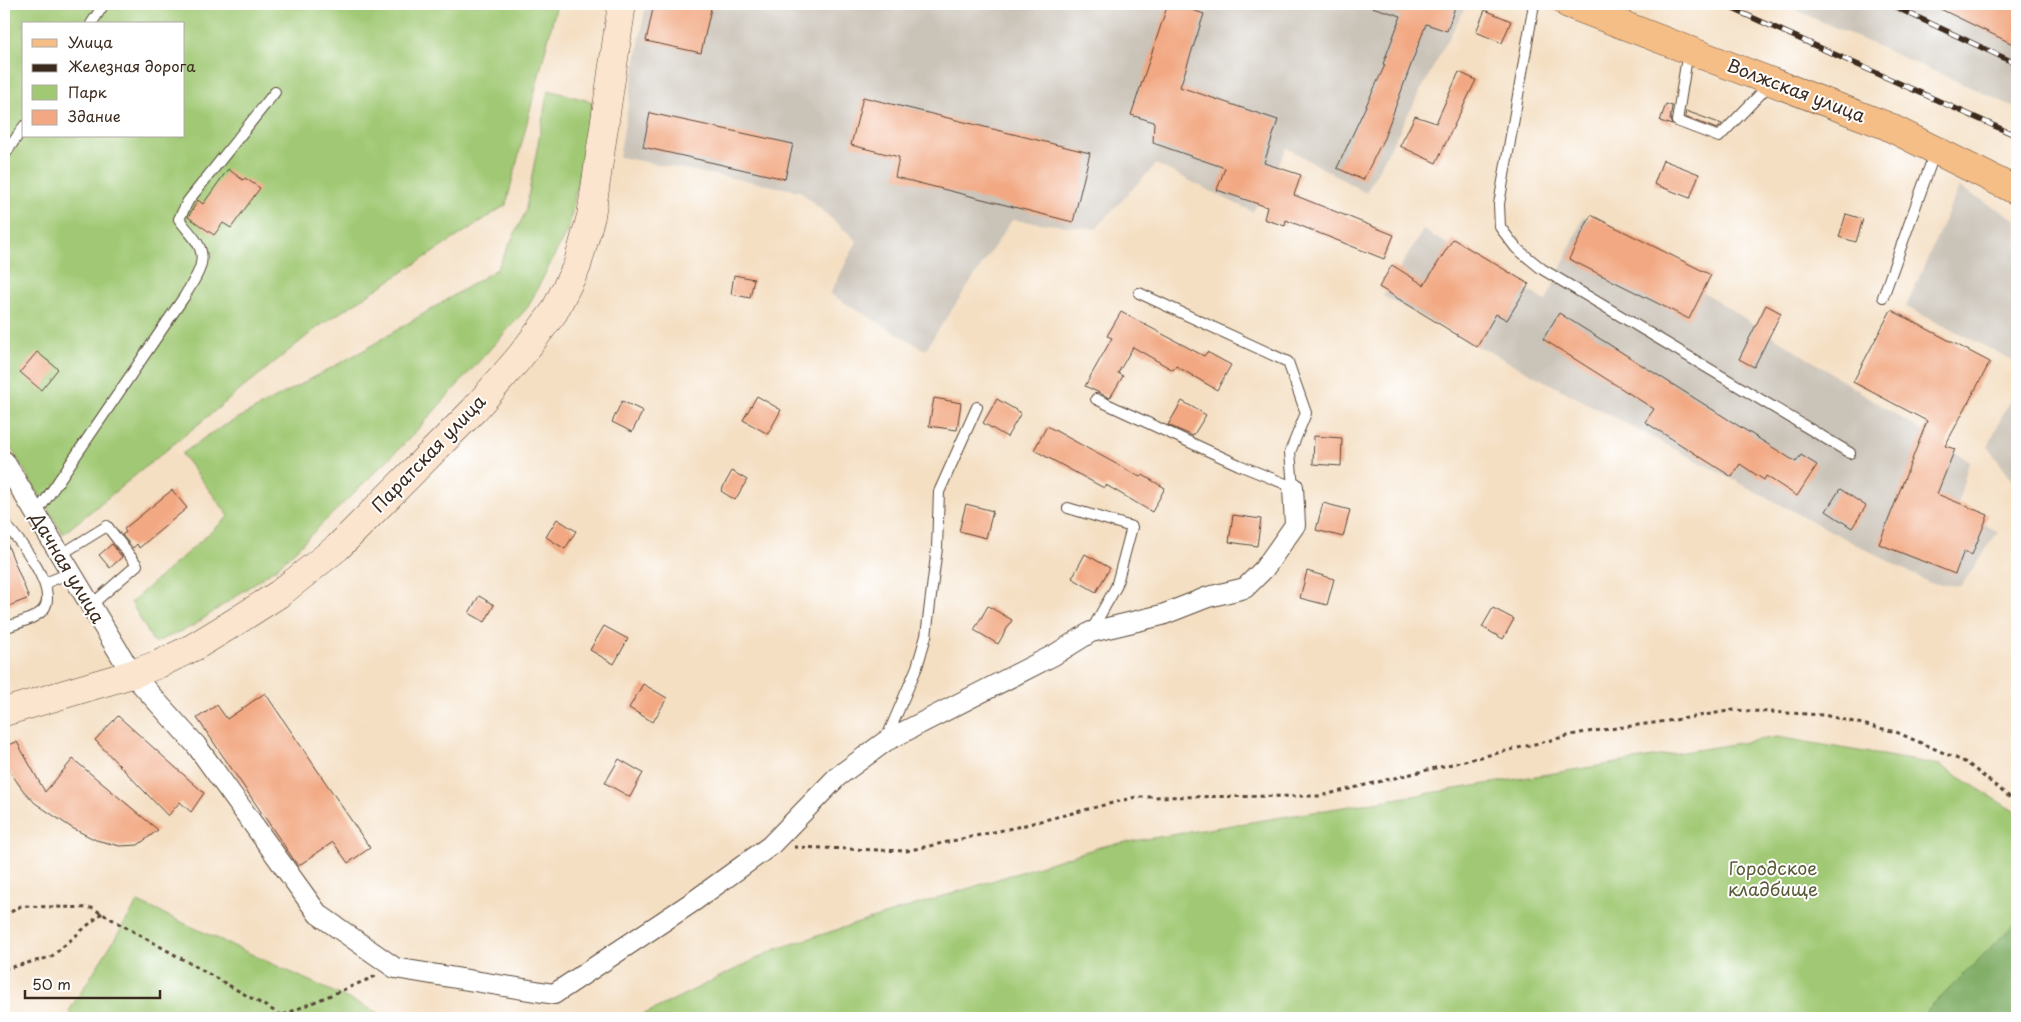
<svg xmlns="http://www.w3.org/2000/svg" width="2021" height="1022" viewBox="0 0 2021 1022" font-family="'Playpen Sans',sans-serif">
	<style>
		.industrial { fill: #cac3b8 }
		.green { fill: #a1c974; stroke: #6e7a49; fill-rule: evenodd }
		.forest { fill: #80ad66; stroke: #5e6c42 }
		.building { fill: #f2a983 }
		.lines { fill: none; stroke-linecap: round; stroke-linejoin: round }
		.lane-casing { stroke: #574537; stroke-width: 12 }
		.street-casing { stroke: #574537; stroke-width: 22 }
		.secondary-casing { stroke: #574537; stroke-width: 29 }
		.primary-casing { stroke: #574537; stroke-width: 29 }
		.path { stroke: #574537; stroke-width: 3; stroke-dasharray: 4 4; stroke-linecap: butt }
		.lane { stroke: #fff; stroke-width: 10 }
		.street { stroke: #fff; stroke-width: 20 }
		.secondary { stroke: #fbe5cf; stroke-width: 28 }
		.primary { stroke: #f6be87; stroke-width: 28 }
		.rail-casing { stroke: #3b2a1e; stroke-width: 5.5 }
		.rail { stroke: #fff; stroke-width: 4; stroke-dasharray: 11; stroke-linecap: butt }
		.labels { text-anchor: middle; stroke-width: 4; stroke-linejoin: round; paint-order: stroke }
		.street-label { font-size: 18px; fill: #3b2a1e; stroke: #fff }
		.park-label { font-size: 18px; fill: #5a5a38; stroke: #fff }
	</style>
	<rect width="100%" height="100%" fill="#fff"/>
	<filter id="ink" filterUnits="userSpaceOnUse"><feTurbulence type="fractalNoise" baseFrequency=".02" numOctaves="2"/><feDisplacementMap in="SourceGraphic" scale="10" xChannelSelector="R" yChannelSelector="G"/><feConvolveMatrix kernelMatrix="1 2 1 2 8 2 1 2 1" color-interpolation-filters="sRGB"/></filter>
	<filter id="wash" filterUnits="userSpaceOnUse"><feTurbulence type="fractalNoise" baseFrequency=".0096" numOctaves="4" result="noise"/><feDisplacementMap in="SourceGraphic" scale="20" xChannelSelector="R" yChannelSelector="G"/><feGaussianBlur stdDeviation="1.12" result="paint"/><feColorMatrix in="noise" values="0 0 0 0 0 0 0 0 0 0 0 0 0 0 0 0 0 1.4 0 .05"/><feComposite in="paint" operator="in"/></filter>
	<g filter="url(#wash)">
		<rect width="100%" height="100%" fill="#f4dfc3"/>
		<path class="industrial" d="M646,4H1467L1366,193L1287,148L1253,212L1156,164L1095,229L1012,220L925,350L830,294L857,241L800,191L619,157Z
			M1782,4H2017V108Z
			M1959,187L2017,220V362L1906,307Z
			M1584,216L1969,461L1957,507L1998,532L1961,586L1930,583L1383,296L1423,230L1546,301Z
			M2017,384V487L1988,447Z"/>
		<path class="green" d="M4,4H557L506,205L318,327L63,534L4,437ZM24,24H184V136H24Z
			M548,90L593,102L569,227L528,307L408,440L279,566L193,626L154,643L131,602L229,516L182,454L211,433L364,350L497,269L525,213Z
			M1777,737L1940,765L2017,813V921L1920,1018H637L776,949L1103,846Z
			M138,902L390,1018H73L69,1011Z"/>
		<path class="forest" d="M2017,921V1018H1920Z"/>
		<g id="blocks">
			<path class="building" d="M654,4H712L701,53L646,41Z
				M1168,4H1175L1204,14L1180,87L1278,120L1264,163L1301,175L1294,195L1394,235L1384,259L1286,220L1285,226L1264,219L1267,207L1217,190L1225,168L1153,143L1154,122L1131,115Z
				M1372,4H1456L1447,31L1426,24L1384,138L1363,180L1337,168L1385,65L1383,64L1401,16L1372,7Z
				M1930,4H2017V46Z
				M1485,10L1511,21L1502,43L1476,32Z
				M1459,72L1476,80L1436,163L1400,146L1415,116L1436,123Z
				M863,97L1090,153L1073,222L895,177L899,157L851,145Z
				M1666,104L1672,106L1670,120L1672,125L1660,121Z
				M1686,111L1722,124L1717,129L1685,117Z
				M650,113L793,144L785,179L643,147Z
				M1663,160L1699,174L1690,198L1654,184Z
				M228,169L243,180L245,178L260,188L231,228L223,223L214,235L188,217L198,200L203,204Z
				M1846,214L1863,219L1856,242L1839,237Z
				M1591,215L1711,275L1689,319L1569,259Z
				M1453,239L1529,284L1507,320L1496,314L1477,347L1379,287L1392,265L1424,285Z
				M734,275L754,279L750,298L731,294Z
				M1766,305L1781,313L1754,367L1739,359Z
				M1891,310L1990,362L1945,446L1955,449L1937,494L1988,515L1972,555L1964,551L1955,574L1879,544L1927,421L1853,382Z
				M1121,312L1204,356L1207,352L1231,365L1217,390L1176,366L1173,370L1133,347L1118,373L1123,376L1110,398L1085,386L1112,338L1107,336Z
				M1559,313L1796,462L1801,455L1817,465L1797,496L1766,476L1764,480L1740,464L1732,477L1645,422L1654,409L1543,339Z
				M37,352L58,369L41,390L20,372Z
				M757,396L781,410L768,434L743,420Z
				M934,398L961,403L957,430L929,426Z
				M997,399L1021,413L1007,437L983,423Z
				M622,401L643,411L632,432L612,422Z
				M1182,401L1206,415L1193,436L1168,425Z
				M1047,426L1140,477L1141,474L1165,488L1152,512L1106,485L1104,488L1034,450Z
				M1314,436L1342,438L1341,466L1313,464Z
				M732,471L747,480L735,500L721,491Z
				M1840,489L1866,506L1852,528L1826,511Z
				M172,490L187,508L139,548L137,544L133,548L122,535L126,532L124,529Z
				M1323,503L1350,510L1343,537L1316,530Z
				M966,504L993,511L986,538L959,531Z
				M1233,515L1261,519L1257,546L1229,542Z
				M557,519L576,531L565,549L546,537Z
				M4,536L29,598L4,608Z
				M112,544L122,557L110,568L99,555Z
				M1085,554L1110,568L1096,592L1072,578Z
				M1307,571L1334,579L1327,605L1300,598Z
				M479,596L494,605L485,622L469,613Z
				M988,606L1012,620L998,644L974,630Z
				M1493,608L1514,619L1503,639L1482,627Z
				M604,626L628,639L614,664L590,650Z
				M643,684L667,698L653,722L629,708Z
				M265,693L370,848L348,863L333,842L298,866L197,718L217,705L227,719Z
				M118,716L204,793L191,812L180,802L168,816L95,740Z
				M17,742L45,792L73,759L158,830L138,845L120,846L96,840L72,828L35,803L22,789L8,769L4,758V746Z
				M619,759L643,773L630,797L605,783Z"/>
		</g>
	</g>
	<g filter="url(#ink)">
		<use href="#blocks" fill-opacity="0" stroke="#574537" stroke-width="1"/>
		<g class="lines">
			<defs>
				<path id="lane" d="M1534,4L1499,204L1500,227L1516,248L1542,269L1850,453
					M91,24L104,4
					M1688,51L1677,121L1719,137L1771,83
					M4,156L24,126
					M1883,297L1935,152
					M1096,399L1239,465L1293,487L1290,452L1306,413L1288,362L1139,293
					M1068,508L1132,527L1116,587L1091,631
					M36,514L184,297C193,281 209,263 198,244C193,235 185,228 179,219L188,201L275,92
					M4,523C18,538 60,590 43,610C34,620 16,623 4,628
					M60,555L107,526L137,565L90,606
					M45,583L70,573
					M887,737L917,667L926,636L937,548L939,492L977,407"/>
				<path id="street" d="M4,461L132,674L196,745L318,914L395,968L554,994L694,901L770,846L837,777L886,741L1054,655L1091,632L1162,615L1208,597L1245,588L1264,569L1295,525L1293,487"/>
				<path id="secondary" d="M4,712L132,674L159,664L194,647L235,622L279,594L338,547L474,410L519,358L554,312L577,266L591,216L622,4"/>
				<path id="primary" d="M1568,4L1885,125L2017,191"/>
			</defs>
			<use href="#lane" class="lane-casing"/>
			<use href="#street" class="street-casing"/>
			<use href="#secondary" class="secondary-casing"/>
			<use href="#primary" class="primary-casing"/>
			<path class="path" d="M794,847L906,851L1017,827L1136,797L1320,796L1580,733L1675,720L1734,710L1824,715L1896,732L1967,763L2017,803
				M4,916L21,906L92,908L283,1016
				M4,969L51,957L102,913
				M276,1018L376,976
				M2008,1018L2017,1009"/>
			<use href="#lane" class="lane"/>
			<use href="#street" class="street"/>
			<use href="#secondary" class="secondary"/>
			<use href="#primary" class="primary"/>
			<defs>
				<path id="rail" d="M1722,4L2017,136
					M1889,4L2017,64"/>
			</defs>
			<use href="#rail" class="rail-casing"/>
			<use href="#rail" class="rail"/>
		</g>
	</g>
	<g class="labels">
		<g class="street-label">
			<text transform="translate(1796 91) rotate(21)" y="6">Волжская улица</text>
			<text transform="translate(429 454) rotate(-46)" y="6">Паратская улица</text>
			<text transform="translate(67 568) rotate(59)" y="6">Дачная улица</text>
		</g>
		<g class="park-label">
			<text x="1773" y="875">Городское<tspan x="1773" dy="21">кладбище</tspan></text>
		</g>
	</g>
	<rect width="2021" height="1022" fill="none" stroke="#fff" stroke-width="20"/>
	<rect x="22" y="22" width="162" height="115" fill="#ffffff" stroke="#b1aaa5"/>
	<rect x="32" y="39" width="25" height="8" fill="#f6be87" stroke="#b1aaa5"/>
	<text x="68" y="48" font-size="15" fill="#3b2a1e">Улица</text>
	<rect x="32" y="64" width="25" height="8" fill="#3b2a1e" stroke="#b1aaa5"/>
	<text x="68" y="72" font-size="15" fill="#3b2a1e">Железная дорога</text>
	<rect x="32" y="85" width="25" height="15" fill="#a1c974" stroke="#b1aaa5"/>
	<text x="68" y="98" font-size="15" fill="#3b2a1e">Парк</text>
	<rect x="32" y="110" width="25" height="15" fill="#f2a983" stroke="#b1aaa5"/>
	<text x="68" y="122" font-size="15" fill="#3b2a1e">Здание</text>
	<path d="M25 990v8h135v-8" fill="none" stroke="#3b2a1e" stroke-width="2.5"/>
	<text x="32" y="990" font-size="15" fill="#3b2a1e" stroke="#ffffff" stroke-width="4" paint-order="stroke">50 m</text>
</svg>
